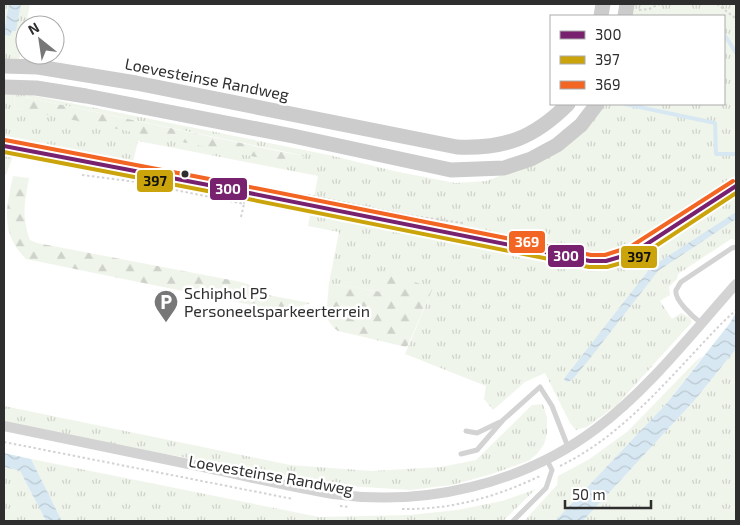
<svg xmlns="http://www.w3.org/2000/svg" width="740" height="525" viewBox="0 0 740 525" font-family="'Exo 2',sans-serif">
	<style>
		.grass { fill: url(#grass-tufts); fill-rule: evenodd }
		.forest { fill: url(#forest-firs) }
		.water { fill: url(#water-waves) }
		.lines { fill: none; stroke-linecap: round; stroke-linejoin: round }
		.stream { stroke: #d8e8f2; stroke-width: 4 }
		.path { stroke: #d3d3d3; stroke-width: 2; stroke-dasharray: 2.5 2.5; stroke-linecap: butt }
		.lane { stroke: #d3d3d3; stroke-width: 5 }
		.street { stroke: #d3d3d3; stroke-width: 10 }
		.secondary { stroke: #ccc; stroke-width: 15 }
		.bus-1-casing { stroke: #fff; stroke-width: 8 }
		.bus-2-casing { stroke: #fff; stroke-width: 8 }
		.bus-3-casing { stroke: #fff; stroke-width: 8 }
		.bus-1 { stroke: #77216f; stroke-width: 4 }
		.bus-2 { stroke: #cba40c; stroke-width: 4 }
		.bus-3 { stroke: #f26522; stroke-width: 4 }
		.bus-dot { fill: #2e2e2e; stroke: #fff; stroke-width: 2 }
		.labels { text-anchor: middle; stroke-width: 5; stroke-linejoin: round; paint-order: stroke }
		.street-label { font-size: 16px; fill: #2e2e2e; stroke: #fff }
		.poi-label { font-size: 16px; fill: #2e2e2e; stroke: #fff; text-anchor: start }
		.line-badge { stroke: #fff; stroke-width: 2 }
		.badge-label { font-size: 14px; text-anchor: middle; font-weight: bold; fill: #fff }
		.pale-badge-label { font-size: 14px; text-anchor: middle; font-weight: bold; fill: #111 }
	</style>
	<defs>
		<pattern id="grass-tufts" width="24" height="20" patternUnits="userSpaceOnUse" patternTransform="scale(1.25)"><rect width="24" height="20" fill="#f0f5eb"/><path d="M3 7l-1-3M5 7V3M7 7l1-3M15 17l-1-3M17 17v-4M19 17l1-3" fill="none" stroke="#ced2ca"/></pattern>
		<pattern id="forest-firs" width="22" height="20" patternUnits="userSpaceOnUse" patternTransform="scale(1.25)"><rect width="22" height="20" fill="#f0f5eb"/><path d="M5 1l3.5 6h-7zM16 11l3.5 6h-7z" fill="#ced2ca"/></pattern>
		<pattern id="water-waves" width="16" height="10" patternUnits="userSpaceOnUse" patternTransform="scale(1.25)"><rect width="16" height="10" fill="#d8e8f2"/><path d="M0 5q4-4 8 0t8 0" fill="none" stroke="#bac7d0"/></pattern>
	</defs>
	<rect width="100%" height="100%" fill="#fff"/>
	<path class="grass" d="M4,4H30L19,60H4Z
		M633,4L736,5V176L632,244L614,251L598,253L314,197L318,176L138,141L133,162L4,138V92H16L329,155L394,171L455,183L486,181L518,169L603,104H724V16H630ZM15,95L305,156L14,108Z
		M4,155L13,156L6,175L4,174Z
		M736,196V240L731,239L678,274L677,279L669,287L670,295L660,301L672,319L681,313L689,317L692,322L617,405L587,427L576,430L570,423L545,373L525,382L493,410L484,399L486,386L405,354L433,288L381,292L329,283L339,232L308,226L310,215L524,257L593,269L612,268L635,261Z
		M736,349V521H583L694,401Z
		M703,356L666,404L555,521H524L557,485L558,476L588,460L627,432L696,361Z
		M543,404L547,418V434L544,444L537,454L528,461L492,474L452,485L410,490L348,486L154,452L4,422V406L290,465L372,471L441,467L476,460L532,405Z
		M31,459L319,517L410,515L457,510L502,501L536,489L503,521H62Z
		M4,467L20,471L46,521H4Z"/>
	<path class="forest" d="M15,95L306,157L296,162H281L14,108Z
		M13,176L29,178C25,202 21,216 30,240L37,243L236,281L248,284L263,294L310,303L285,312L26,259C0,233 6,209 13,176Z
		M390,274L433,288L408,345L406,347L338,331L333,327L326,317L329,283L381,292Z"/>
	<path class="water" d="M9,4H21L16,31H12L10,36L5,35L6,31H4Z
		M736,212V219L658,271L588,361L572,380L567,382L564,380L566,376L651,267Z
		M735,314L736,318V349L694,401L583,521H555L666,404L730,323Z
		M4,453L31,459L62,521H46L20,471L4,467Z"/>
	<g class="lines">
		<path class="stream" d="M726,37L736,53
			M625,104L715,123L716,154H736"/>
		<path class="path" d="M717,4L734,17L736,21
			M639,10L649,9L660,4
			M82,175L137,182L244,204V201
			M308,195L413,216L463,223
			M241,217L244,204
			M4,442L293,499
			M560,466C626,434 672,374 723,322L736,310
			M340,506L350,507
			M402,509C451,510 496,497 540,476"/>
		<path class="lane" d="M4,146C200,181 394,223 590,261H606L633,253L736,186
			M701,323C693,317 674,300 676,290C677,289 680,283 681,282L732,248L736,247
			M466,431L477,433L500,422
			M461,454L477,450L503,420L540,387L552,406L568,447
			M513,521L546,488L552,470L547,460"/>
		<path class="street" d="M4,426C72,440 140,454 208,468C250,477 291,487 333,494C425,507 523,484 597,428C649,389 693,332 736,284"/>
		<path class="secondary" d="M601,16L603,4
			M625,16L627,4
			M4,66L38,67L136,83L457,147C505,149 534,138 568,104
			M4,87L36,88L86,96L293,136L451,170L504,168L531,159L557,145L581,125L597,104"/>
		<defs>
			<path id="bus-1" d="M4,146L224,188L590,261H606L633,253L736,186"/>
			<path id="bus-2" d="M4,152L223,194L589,267H607L636,259L736,193"/>
			<path id="bus-3" d="M5,140L225,182L591,255H605L630,247L733,181"/>
		</defs>
		<use href="#bus-1" class="bus-1-casing"/>
		<use href="#bus-2" class="bus-2-casing"/>
		<use href="#bus-3" class="bus-3-casing"/>
		<use href="#bus-1" class="bus-1"/>
		<use href="#bus-2" class="bus-2"/>
		<use href="#bus-3" class="bus-3"/>
	</g>
	<defs>
		<symbol id="parking-pin" viewBox="-11 -11 22 30"><path d="M0 17L-7.5 6A9.5 9.5 0 1 1 7.5 6Z" fill="#777" stroke="#fff"/><path d="M-3.5-5.5H1a3.5 3.5 0 0 1 0 7H-1V5.5H-3.5ZM-1-3.4V-.6H.8a1.4 1.4 0 0 0 0-2.8Z" fill="#fff"/></symbol>
	</defs>
	<g fill-rule="evenodd">
		<use href="#parking-pin" x="152" y="288" width="28" height="38"/>
	</g>
	<circle class="bus-dot" cx="185" cy="174" r="4.5"/>
	<g class="labels">
		<g class="street-label">
			<text transform="translate(207 79) rotate(11)" y="6">Loevesteinse Randweg</text>
			<text transform="translate(271 475) rotate(10)" y="6">Loevesteinse Randweg</text>
		</g>
		<g class="poi-label">
			<text x="184" y="299">Schiphol P5<tspan x="184" dy="18">Personeelsparkeerterrein</tspan></text>
		</g>
	</g>
	<g class="line-badge">
		<rect x="136" y="169" width="38" height="24" rx="5" fill="#cba40c"/>
		<rect x="209" y="177" width="39" height="24" rx="5" fill="#77216f"/>
		<rect x="508" y="230" width="38" height="24" rx="5" fill="#f26522"/>
		<rect x="547" y="244" width="38" height="24" rx="5" fill="#77216f"/>
		<rect x="620" y="245" width="38" height="24" rx="5" fill="#cba40c"/>
	</g>
	<g class="badge-label">
		<text x="228" y="194">300</text>
		<text x="527" y="247">369</text>
		<text x="566" y="261">300</text>
	</g>
	<g class="pale-badge-label">
		<text x="155" y="186">397</text>
		<text x="639" y="262">397</text>
	</g>
	<rect width="740" height="525" fill="none" stroke="#2e2e2e" stroke-width="10"/>
	<rect x="550" y="15" width="175" height="90" fill="#ffffff" stroke="#ababab"/>
	<rect x="560" y="31" width="25" height="8" fill="#77216f" stroke="#ababab"/>
	<text x="595" y="40" font-size="15" fill="#2e2e2e">300</text>
	<rect x="560" y="56" width="25" height="8" fill="#cba40c" stroke="#ababab"/>
	<text x="595" y="65" font-size="15" fill="#2e2e2e">397</text>
	<rect x="560" y="81" width="25" height="8" fill="#f26522" stroke="#ababab"/>
	<text x="595" y="90" font-size="15" fill="#2e2e2e">369</text>
	<g transform="translate(40 40) rotate(330)"><circle r="24" fill="#ffffff" stroke="#ababab"/>
	<path d="M0-4L9 19L0 12L-9 19Z" fill="#777777"/>
	<text y="-8" font-size="14" font-weight="bold" text-anchor="middle" fill="#2e2e2e">N</text>
	</g>
	<path d="M565 500v8h86v-8" fill="none" stroke="#2e2e2e" stroke-width="2.5"/>
	<text x="572" y="500" font-size="15" fill="#2e2e2e" stroke="#ffffff" stroke-width="4" paint-order="stroke">50 m</text>
</svg>
